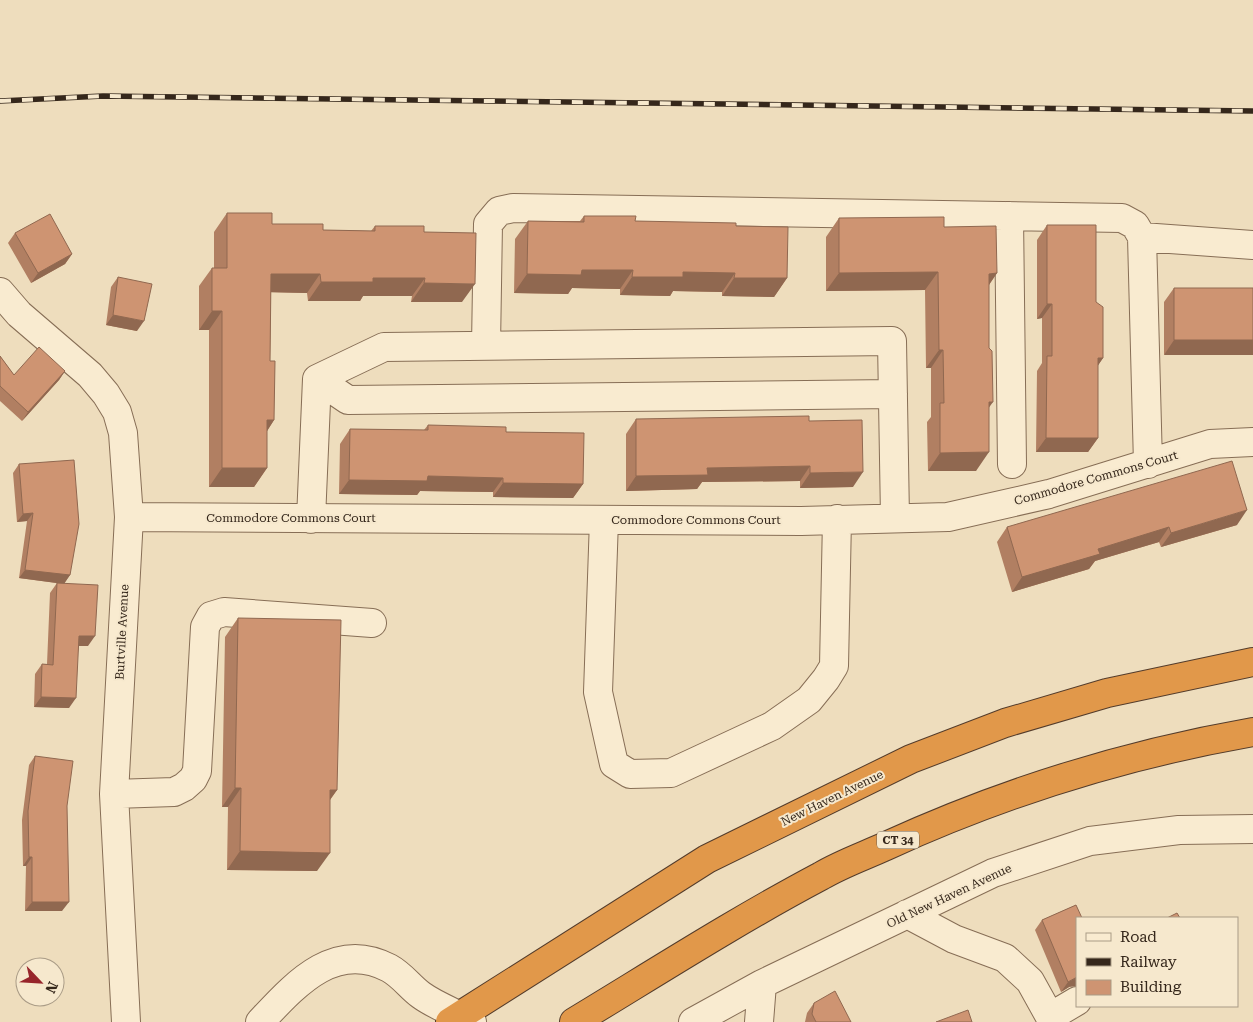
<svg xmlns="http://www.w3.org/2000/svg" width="1253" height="1022" viewBox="0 0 1253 1022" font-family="'Roboto Serif',serif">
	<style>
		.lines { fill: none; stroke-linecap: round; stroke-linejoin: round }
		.minor-casing { stroke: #876e56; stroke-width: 30 }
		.highway-casing { stroke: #543c2b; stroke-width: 30 }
		.minor { stroke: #f9ebd0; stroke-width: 28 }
		.highway { stroke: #e1984a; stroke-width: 28 }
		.rail-casing { stroke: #35271b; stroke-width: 5.5 }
		.rail { stroke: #f6e8cd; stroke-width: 4; stroke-dasharray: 11; stroke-linecap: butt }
		.wall { fill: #b17f62 }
		.shaded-wall { fill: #906850 }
		.building { fill: #ce9472; stroke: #906850 }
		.labels { text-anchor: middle; stroke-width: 4; stroke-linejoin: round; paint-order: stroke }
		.shield { fill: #f6e8cd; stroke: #6f6150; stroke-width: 1 }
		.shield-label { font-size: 11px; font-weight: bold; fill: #35271b }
		.street-label { font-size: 12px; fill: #35271b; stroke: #f6e8cd }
	</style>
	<rect width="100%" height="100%" fill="#eeddbd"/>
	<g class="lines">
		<defs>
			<path id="minor" d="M1009,216L1012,464
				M1142,237L1253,245
				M0,292L19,314L90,375L106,394L117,412L123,433L129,517L114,794L126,1022
				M486,346L488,224L499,211L513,208L1122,218L1135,225L1142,237L1148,464
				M893,394L348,400L317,379L384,347L892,341L895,518
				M129,517L801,521L948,517L1049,494L1210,444L1253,442
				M311,519L317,379
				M604,520L598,692L614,764L630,774L671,773L772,726L809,700L826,679L834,666L837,519
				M114,794L174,792L184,787L193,779L197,771L205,627L211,616L224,612L372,623
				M907,914L954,939L1005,958L1030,981L1050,1017L1077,1001
				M260,1022C294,986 334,939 389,968C402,975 410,987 421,995C436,1006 456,1013 472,1022
				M693,1022L762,984L993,873L1090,841L1179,830L1253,829
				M759,1022L762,984"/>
			<path id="highway" d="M450,1022L707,859L911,759L1005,723L1107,693L1253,662
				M574,1022C655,973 736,921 821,876C841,864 864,856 886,846C1002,793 1127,754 1253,732"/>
		</defs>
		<use href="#minor" class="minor-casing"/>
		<use href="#highway" class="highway-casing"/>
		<use href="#minor" class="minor"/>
		<use href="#highway" class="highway"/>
		<defs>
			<path id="rail" d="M0,101L103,96L1253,111"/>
		</defs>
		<use href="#rail" class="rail-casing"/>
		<use href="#rail" class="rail"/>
	</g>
	<path class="wall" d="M227,213L272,224L323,230L371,231L375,226L424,232L462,302H411L412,296H363L360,301H308L307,293L271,292L270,361L274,420L267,431V468L254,487H209V330H199V286L212,268H214V232Z
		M584,216L635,221L736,226L787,278L774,297L722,296V292L673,291L670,296L620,295V289L572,288L568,294L514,293L515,239L528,221H580Z
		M839,218L944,227L997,273L989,285V408L976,471H928L927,422L931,417V368H926L925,290L826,291V237Z
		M1047,225L1096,302L1103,358L1098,365V438L1088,452H1036L1037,371L1042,363V318L1037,319V240Z
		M15,233L72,254L65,264L31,283L8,243Z
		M118,277L137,331L106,325L111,287Z
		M1174,288H1253L1164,355V302Z
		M0,356L14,375L65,371L59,380L22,421L0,401Z
		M636,419L809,421L853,487L800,488V481L702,482L697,489L626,491V434Z
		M428,425L506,432L583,484L573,498L493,497V492L420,491L417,495L339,494L340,444L350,429L424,430Z
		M19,464L70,575L64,583L88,646H79L69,708L34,707L35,674L42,664H47L50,593L57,583L19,578L27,521L17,522L13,473Z
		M1237,525L1161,547L1159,542L1095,561L1089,569L1012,592L997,542L1007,527Z
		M238,618L337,790L330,800L317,871L227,870L228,807H222L225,637Z
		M35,756L67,806L62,911H25L26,866H23L22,820L29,765Z
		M1076,905L1069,987L1061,992L1035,930L1042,920Z
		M814,1003L851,1022H805L807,1013Z"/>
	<path class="shaded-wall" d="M72,254L65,264L31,283L38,273Z
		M582,270H633L620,289L572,288L568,294L514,293L527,274Z
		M683,272L735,273L722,292L673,291L670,296L620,295L632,277Z
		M938,272L925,290L826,291L839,273Z
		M997,273L984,292L989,274Z
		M271,274H320L307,293L258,292Z
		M373,278H425L412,296H363L360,301H308L321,282Z
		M734,278H787L774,297L722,296Z
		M424,283L475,284L462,302H411Z
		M1047,304H1052L1042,318L1037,319Z
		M212,311H222L209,330H199Z
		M113,315L144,321L137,331L106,325Z
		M1174,340H1253V355H1164Z
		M939,350H943L931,368H926Z
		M1098,358H1103L1093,373Z
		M65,371L59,380L22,421L28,412Z
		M989,402H993L980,420Z
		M267,420H274L262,439Z
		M1046,438H1098L1088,452H1036Z
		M989,452L976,471H928L940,453Z
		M810,466L800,481L702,482L697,489L626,491L636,476L707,468Z
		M222,468H267L254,487H209Z
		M863,472L853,487L800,488L810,473Z
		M428,476L503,478L493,492L420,491L417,495L339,494L349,480Z
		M503,483L583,484L573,498L493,497Z
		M1247,510L1237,525L1161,547L1171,533Z
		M33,513L27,521L17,522L23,514Z
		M1169,527L1159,542L1095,561L1089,569L1012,592L1022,577L1098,549Z
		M25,570L70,575L64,584L19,578Z
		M79,636H95L88,646H72Z
		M41,697L76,698L69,708L34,707Z
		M235,788H241L228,807H222Z
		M330,790H337L324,808Z
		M240,851L330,853L317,871L227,870Z
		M29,857H32L26,866H23Z
		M32,902H69L62,911H25Z
		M1077,977V986L1069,987L1061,992L1068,982Z"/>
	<path class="building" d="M227,213H272V224H323V230L375,231V226H424V232L476,233L475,284L424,283L425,278H373V282H321L320,274H271L270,361H275L274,420H267V468H222V311H212V268H227Z
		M50,214L72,254L38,273L15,233Z
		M584,216H636L635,221L736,223V226L788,227L787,278H734L735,273L683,272V277H632L633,270H582L581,275L527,274L528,221L584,222Z
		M944,217V227L996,226L997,273L989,274V348L992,351L993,402H989V452L940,453V403H944L943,350H939L938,272L839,273V218Z
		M1047,225H1096V302L1103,307V358H1098V438H1046L1047,356H1052V304H1047Z
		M118,277L152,284L144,321L113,315Z
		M1174,288H1253V340H1174Z
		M39,347L65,371L28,412L0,386V356L14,375Z
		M809,416V421L862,420L863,472L810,473V466L707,468L708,475L636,476V419Z
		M428,425L506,427V432L584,433L583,484L503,483V478L428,476L427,481L349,480L350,429L428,430Z
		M74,460L79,524L70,575L25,570L33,513L23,514L19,464Z
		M1232,461L1247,510L1171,533L1169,527L1098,549L1100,554L1022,577L1007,527Z
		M57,583L98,585L95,636H79L76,698L41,697L42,664L53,665Z
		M238,618L341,620L337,790H330V853L240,851L241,788H235Z
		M35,756L73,761L67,806L69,902H32V857H29L28,811Z
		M1076,905L1082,918H1077V977L1068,982L1042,920Z
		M1177,913L1180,918H1167Z
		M835,991L851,1022H816L812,1014L814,1003Z
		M968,1010L972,1022H936Z"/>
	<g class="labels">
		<rect class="shield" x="877" y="831.5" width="42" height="17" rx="4"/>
		<g class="shield-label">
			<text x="898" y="844">CT 34</text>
		</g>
		<g class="street-label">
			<text transform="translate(1096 478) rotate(-16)" y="4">Commodore Commons Court</text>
			<text x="291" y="522">Commodore Commons Court</text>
			<text x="696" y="524">Commodore Commons Court</text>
			<text transform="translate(122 632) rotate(-87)" y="4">Burtville Avenue</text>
			<text transform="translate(832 798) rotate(-26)" y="4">New Haven Avenue</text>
			<text transform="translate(949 896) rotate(-25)" y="4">Old New Haven Avenue</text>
		</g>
	</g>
	<rect x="1076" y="917" width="162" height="90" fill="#f6e8cd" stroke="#a99b86"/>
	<rect x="1086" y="933" width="25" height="8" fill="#f9ebd0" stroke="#a99b86"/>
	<text x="1120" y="942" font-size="15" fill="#35271b">Road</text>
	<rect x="1086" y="958" width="25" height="8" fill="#35271b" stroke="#a99b86"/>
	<text x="1120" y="967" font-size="15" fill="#35271b">Railway</text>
	<rect x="1086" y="980" width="25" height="15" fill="#ce9472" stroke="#a99b86"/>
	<text x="1120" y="992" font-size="15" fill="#35271b">Building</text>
	<g transform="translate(40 982) rotate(115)"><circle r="24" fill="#f6e8cd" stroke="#a99b86"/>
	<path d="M0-4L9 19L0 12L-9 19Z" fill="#97252b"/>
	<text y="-8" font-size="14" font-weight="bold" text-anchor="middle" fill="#35271b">N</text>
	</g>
</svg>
